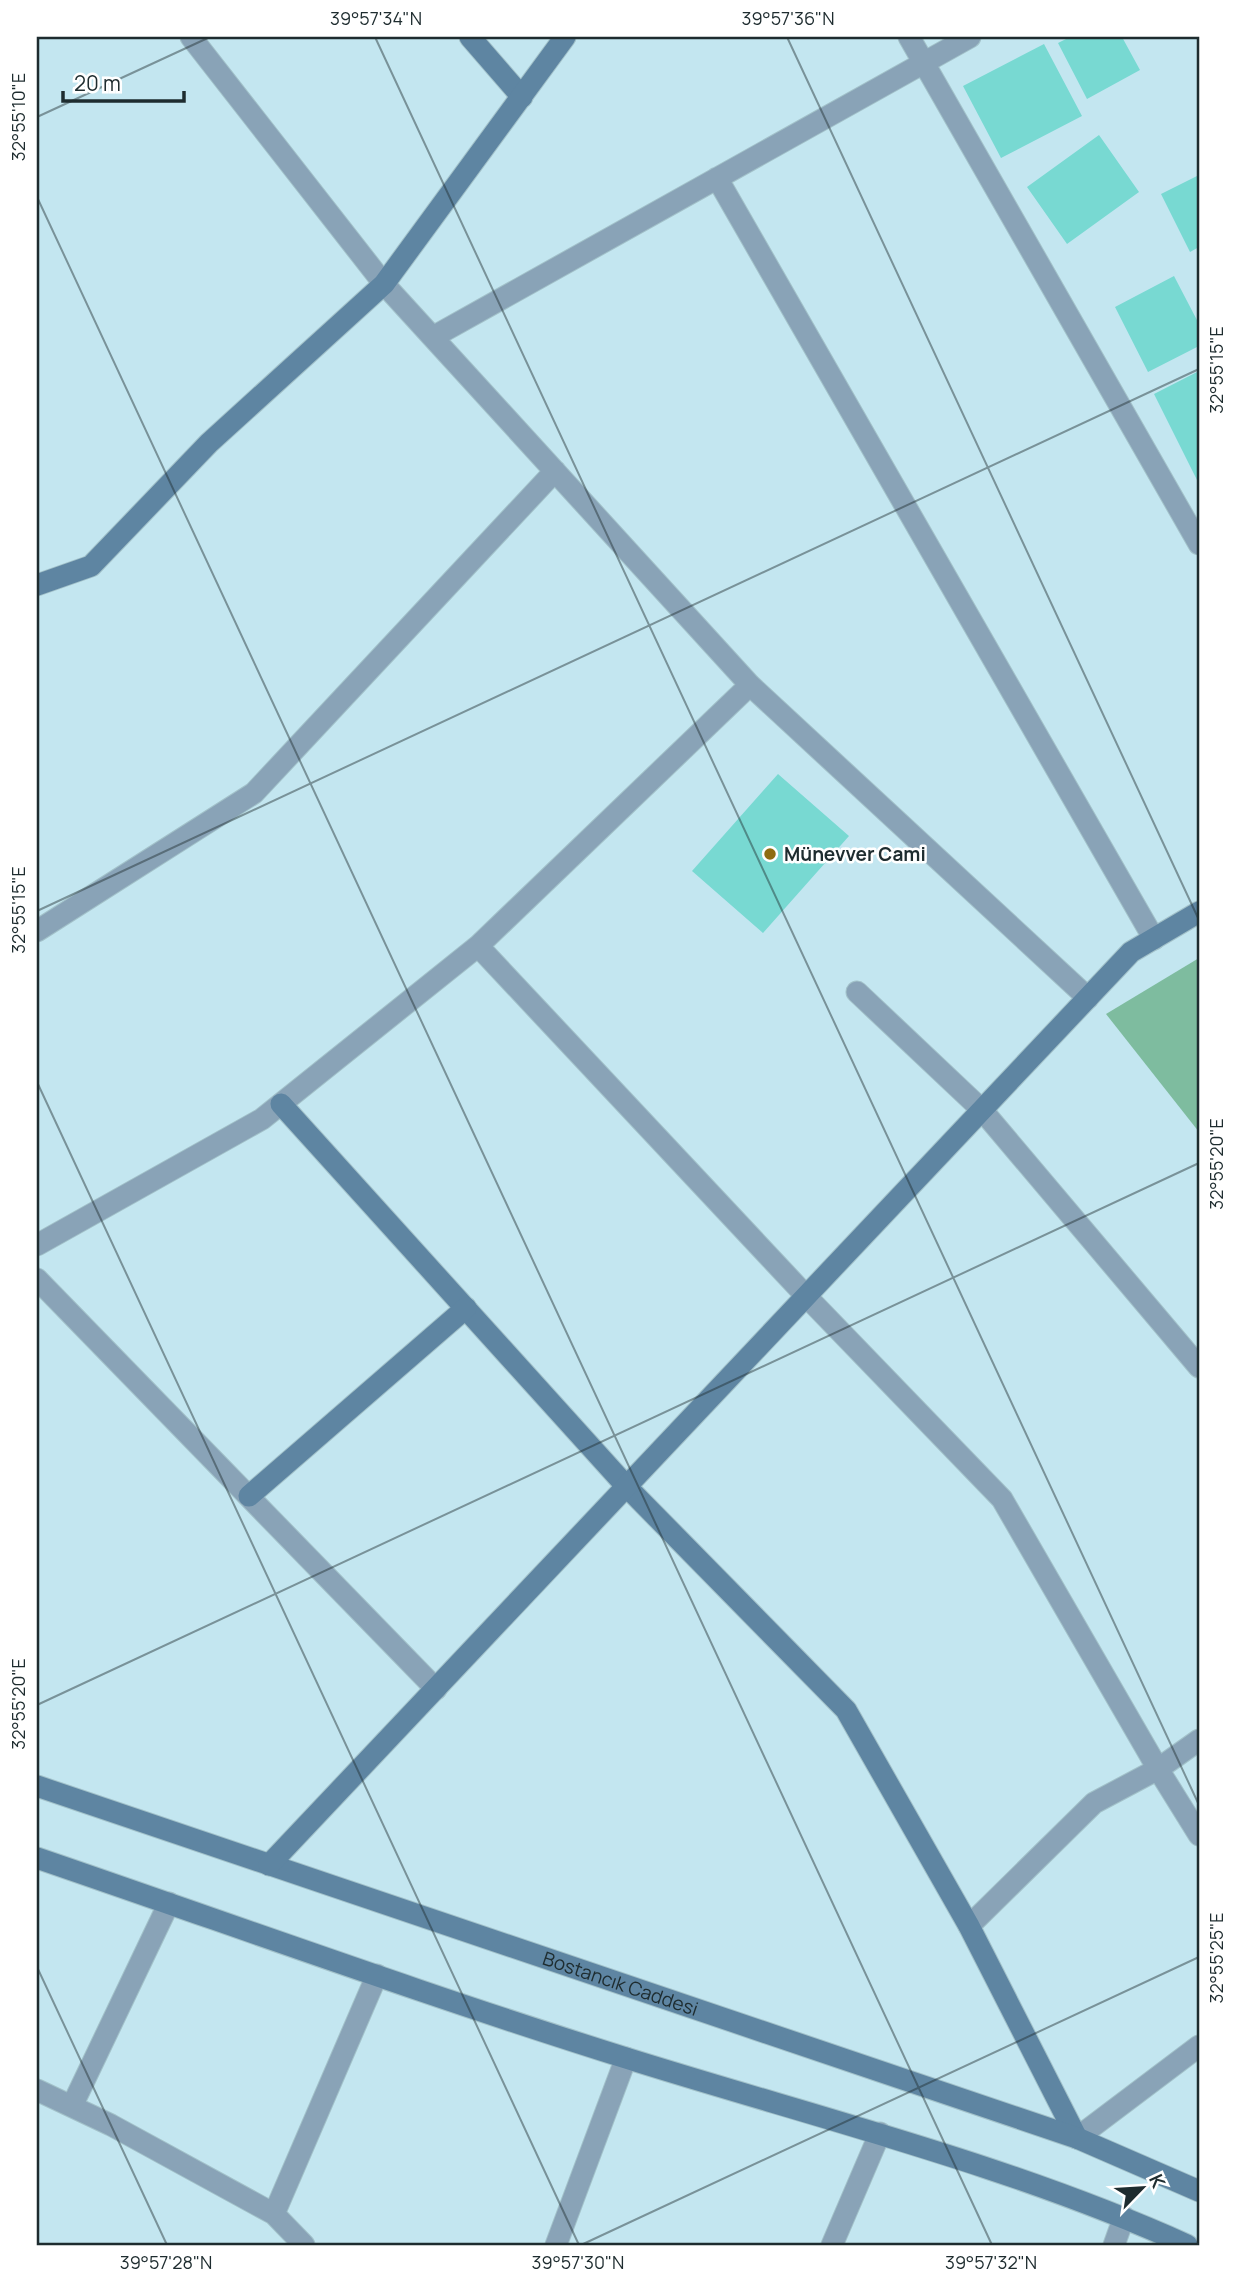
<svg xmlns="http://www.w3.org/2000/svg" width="1236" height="2282" viewBox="0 0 1236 2282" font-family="Manrope,sans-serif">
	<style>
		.green { fill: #7ebc9f }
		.building { fill: #78d9d2 }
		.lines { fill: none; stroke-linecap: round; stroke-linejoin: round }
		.street-casing { stroke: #a2c1c9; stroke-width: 23 }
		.secondary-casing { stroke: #a2c1c9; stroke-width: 23 }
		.street { stroke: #89a3b7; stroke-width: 21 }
		.secondary { stroke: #5e85a2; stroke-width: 21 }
		.ticks { fill: none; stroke: #1e2c2f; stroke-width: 2; stroke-opacity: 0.45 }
		.poi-dot { fill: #8f6d12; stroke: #fff; stroke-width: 2.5 }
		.labels { text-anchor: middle; stroke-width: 5; stroke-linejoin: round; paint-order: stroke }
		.poi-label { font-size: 19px; font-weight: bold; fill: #1e2c2f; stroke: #fff; text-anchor: start }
		.street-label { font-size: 19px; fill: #1e2c2f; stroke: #fff }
		.neatline { fill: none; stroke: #1e2c2f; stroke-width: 2.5 }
		.ticks-label { font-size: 18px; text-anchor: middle; fill: #1e2c2f }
	</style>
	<rect width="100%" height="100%" fill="#c3e6f0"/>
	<path class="green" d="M1199,958V1132L1106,1014Z"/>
	<path class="building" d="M1070,37H1122L1140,70L1087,99L1058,43Z
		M1044,44L1082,116L1001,158L963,86Z
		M1099,135L1139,192L1067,244L1027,187Z
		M1199,175V247L1190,252L1161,194Z
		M1174,276L1199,324V346L1148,372L1115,307Z
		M1199,371V484L1154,394Z
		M778,774L849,836L763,933L692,871Z"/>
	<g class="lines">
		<defs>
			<path id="street" d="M191,37L384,284L750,685L1088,998
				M909,37L1199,544
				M717,178L1154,939
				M433,337L970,37
				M37,931L254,793L555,471
				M478,946L806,1296L1002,1499L1158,1769L1199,1835
				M857,992L982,1110L1199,1367
				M37,1245L262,1119L478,946L750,685
				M37,1279L436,1689
				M969,1926L1094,1803L1158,1769L1199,1740
				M37,2090L111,2125L274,2214L304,2245
				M72,2106L169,1903
				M1077,2138L1199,2046
				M274,2214L377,1975
				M556,2245L626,2058
				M832,2245L880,2133
				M1114,2245L1124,2217"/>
			<g id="secondary">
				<path d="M470,37L522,97"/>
				<path d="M37,585L91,566L209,443L384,284L565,37"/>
				<path d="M281,1104L627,1487L846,1710L969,1926L1077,2138"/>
				<path d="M249,1496L466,1308"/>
				<path id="s1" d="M37,1786L1077,2138L1199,2191"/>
				<path d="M37,1858C233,1925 428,1996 626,2058C814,2117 1007,2164 1187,2245"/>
				<path d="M269,1865L1131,952L1199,912"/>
			</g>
		</defs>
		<use href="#street" class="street-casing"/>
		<use href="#secondary" class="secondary-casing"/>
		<use href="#street" class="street"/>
		<use href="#secondary" class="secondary"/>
	</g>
	<path class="ticks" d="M375,37L1199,1805M787,37L1199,920M37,117L210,37M37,197L992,2245M37,911L1199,369M37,1082L579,2245M37,1705L1199,1163M37,1967L167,2245M581,2245L1199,1957"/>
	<circle class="poi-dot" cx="770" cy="854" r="7"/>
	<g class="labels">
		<g class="poi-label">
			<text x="784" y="861">Münevver Cami</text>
		</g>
		<g class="street-label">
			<text dy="7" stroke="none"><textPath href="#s1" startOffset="616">Bostancık Caddesi</textPath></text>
		</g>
	</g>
	<rect width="1236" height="2282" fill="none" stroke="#ffffff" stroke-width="77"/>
	<g transform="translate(1142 2188) rotate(65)" stroke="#ffffff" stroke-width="5" paint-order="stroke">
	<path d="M0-5L12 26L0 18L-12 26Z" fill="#1e2c2f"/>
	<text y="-10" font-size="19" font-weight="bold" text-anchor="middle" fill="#1e2c2f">K</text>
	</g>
	<path d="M63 91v10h121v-10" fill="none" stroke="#1e2c2f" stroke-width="3.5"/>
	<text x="74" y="91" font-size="21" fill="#1e2c2f" stroke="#ffffff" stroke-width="5" paint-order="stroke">20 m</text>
	<rect x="38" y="38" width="1160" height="2206" class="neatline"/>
	<g class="ticks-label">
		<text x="376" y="25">39°57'34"N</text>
		<text x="788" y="25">39°57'36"N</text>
		<text transform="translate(19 117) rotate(-90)" y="6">32°55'10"E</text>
		<text transform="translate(1217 370) rotate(-90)" y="6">32°55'15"E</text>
		<text transform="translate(19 910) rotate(-90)" y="6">32°55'15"E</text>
		<text transform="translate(1217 1164) rotate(-90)" y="6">32°55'20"E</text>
		<text transform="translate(19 1704) rotate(-90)" y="6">32°55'20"E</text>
		<text transform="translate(1217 1958) rotate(-90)" y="6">32°55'25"E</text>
		<text x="166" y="2269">39°57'28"N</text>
		<text x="578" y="2269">39°57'30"N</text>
		<text x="991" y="2269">39°57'32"N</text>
	</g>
</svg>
